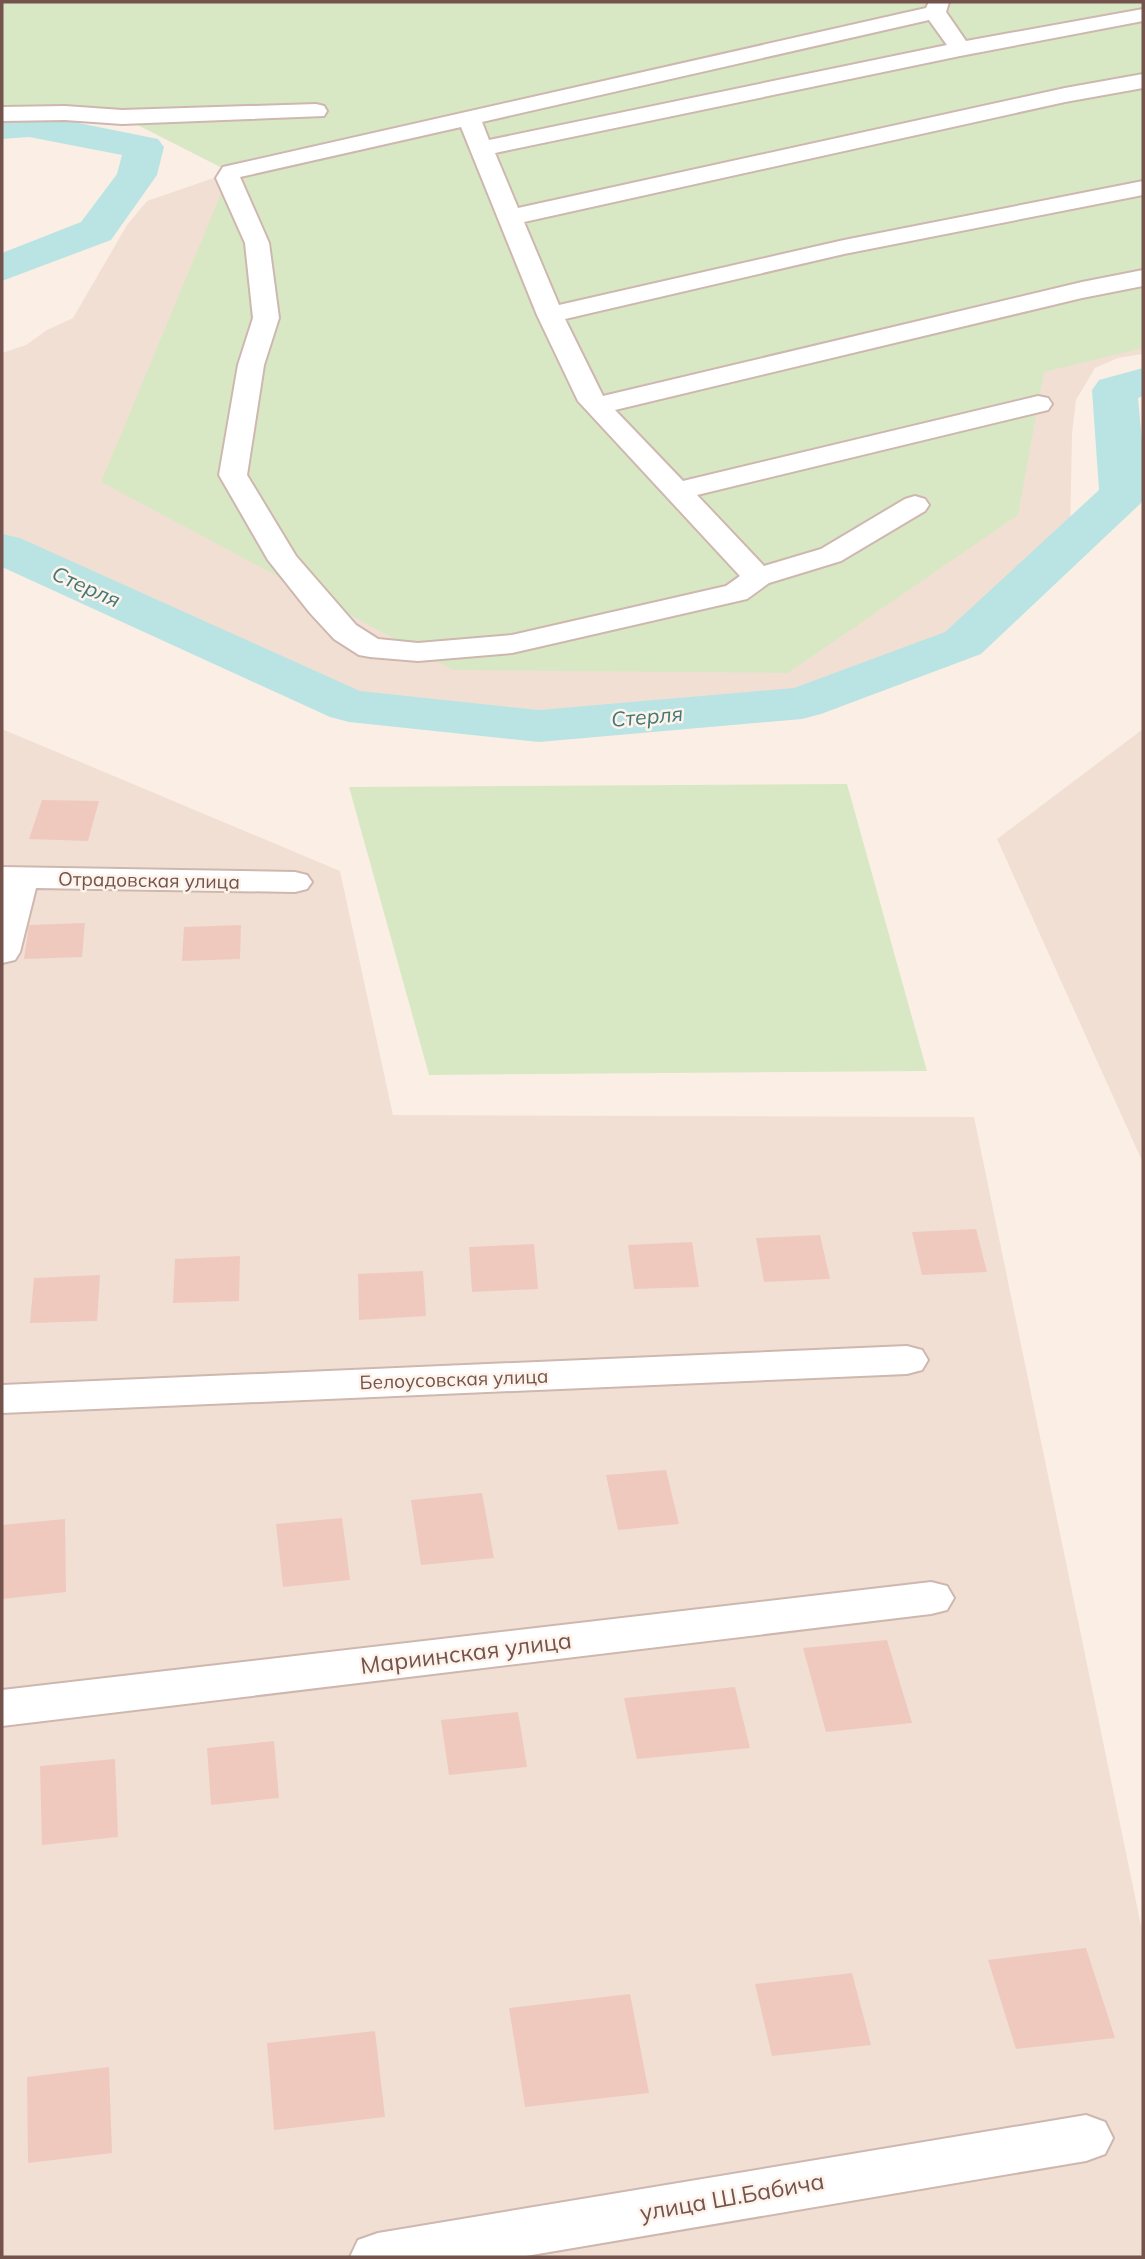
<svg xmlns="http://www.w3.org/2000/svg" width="1145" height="2259" viewBox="0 0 1145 2259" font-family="Mulish,sans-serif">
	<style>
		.residential { fill: #f2dfd4 }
		.green { fill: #d9e8c4 }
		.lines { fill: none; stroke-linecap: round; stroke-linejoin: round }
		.river { fill: #bae4e3; fill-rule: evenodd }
		.building { fill: #efc9be }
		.minor-casing { stroke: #ceb7af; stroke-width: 4 }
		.minor { fill: #fff; fill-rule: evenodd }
		.labels { text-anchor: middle; stroke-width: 5; stroke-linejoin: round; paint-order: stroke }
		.street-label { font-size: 19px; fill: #73534b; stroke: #fef3eb }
		.water-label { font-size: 21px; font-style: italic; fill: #407877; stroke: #fef3eb }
		.near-street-label { font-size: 23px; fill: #73534b; stroke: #fef3eb }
	</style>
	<rect width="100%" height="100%" fill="#fbefe5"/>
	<path class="residential" d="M1143,2V354L1118,358L1095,368L1076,400L1072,434L1070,538L1037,596L915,667L753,717L583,735L474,734L310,694L182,644L2,543V353L26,345L47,330L73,318L127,225L147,201L231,172Z
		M2,729L340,871L393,1115L974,1117L1143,1935V2257H2Z
		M1143,729V1163L997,839Z"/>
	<path class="green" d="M2,2H1143V348L1044,372L1018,515L788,673L453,670L101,482L230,172L106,109L2,119Z
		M847,784L927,1071L429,1075L349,787Z"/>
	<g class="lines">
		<path class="river" d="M29,113L158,139L164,147L157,175L111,240L2,281V253L81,222L117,174L122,155L29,137L2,139V115Z
			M1143,368V396L1138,398L1143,451V500L1140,504L981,654L821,714L802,719L539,742L349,722L330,717L2,567V534L20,538L360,691L539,710L794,688L945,632L1099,490L1092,390L1099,380Z"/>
	</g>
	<path class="building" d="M42,800L99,801L88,841L29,839Z
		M85,923L82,957L24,959L29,925Z
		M241,925L240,959L182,961L184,927Z
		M976,1229L987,1272L922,1275L912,1232Z
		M820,1235L830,1279L764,1282L756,1238Z
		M692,1242L699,1287L634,1289L628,1245Z
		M534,1244L538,1289L472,1292L469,1247Z
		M240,1256L239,1301L173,1303L175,1259Z
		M423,1271L426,1316L359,1320L358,1274Z
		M100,1275L97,1321L30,1323L34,1278Z
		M666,1470L679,1524L618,1530L606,1475Z
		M482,1493L494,1558L421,1565L411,1500Z
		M342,1518L350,1580L283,1587L276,1524Z
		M65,1519L66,1592L2,1599V1525Z
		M887,1640L912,1723L826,1732L803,1648Z
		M735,1687L750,1748L637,1759L624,1698Z
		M518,1712L527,1767L449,1775L441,1720Z
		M274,1741L279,1798L211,1805L207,1748Z
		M115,1759L118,1837L42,1845L40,1766Z
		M1086,1948L1115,2038L1016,2049L988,1960Z
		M852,1973L871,2045L772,2056L755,1984Z
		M630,1994L649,2093L525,2107L509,2008Z
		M375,2031L385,2117L274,2130L267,2043Z
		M109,2067L112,2153L28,2163L27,2077Z"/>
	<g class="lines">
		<defs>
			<path id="minor" d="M929,2H949L946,12L966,41L1143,9V21L960,56L495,153L518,208L1065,88L1143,74V88L1065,102L524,222L559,305L844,240L1143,181V195L844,254L565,319L603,396L1082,282L1143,270V286L1082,298L615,410L683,481L1038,396L1048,398L1052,404L1048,410L697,495L764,566L821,549L905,499L915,496L925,499L929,505L925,511L841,561L769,583L747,599L512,653L418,661L370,657L359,655L334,639L310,613L268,560L219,475L238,365L253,318L245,243L216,178L223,167L926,8ZM929,20L947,45L489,140L482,122ZM461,127L537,315L578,401L740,576L726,586L512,635L418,643L378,639L356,625L296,556L247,475L264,365L279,318L269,243L240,177Z
				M316,104L324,106L327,111L324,116L122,124L65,120L2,121V107L65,106L122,110Z
				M2,867L295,872L307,875L312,882L307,889L295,892L36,888L20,952L15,960L2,963Z
				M907,1346L922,1350L928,1360L922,1370L907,1374L2,1413V1385Z
				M931,1582L947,1586L954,1598L947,1610L931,1614L2,1726V1690Z
				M1086,2115L1105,2122L1113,2138L1105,2154L1086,2161L520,2257H350L358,2240L378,2233Z"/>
		</defs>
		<use href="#minor" class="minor-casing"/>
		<use href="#minor" class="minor"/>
	</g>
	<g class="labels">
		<g class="street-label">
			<text transform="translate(149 880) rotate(1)" y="7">Отрадовская улица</text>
			<text transform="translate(454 1379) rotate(-2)" y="7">Белоусовская улица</text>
		</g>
		<g class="water-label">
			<text transform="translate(86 587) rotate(24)" y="7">Стерля</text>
			<text transform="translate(647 717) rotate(-5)" y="7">Стерля</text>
		</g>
		<g class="near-street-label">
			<text transform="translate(466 1653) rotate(-7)" y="8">Мариинская улица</text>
			<text transform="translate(732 2197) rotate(-10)" y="8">улица Ш.Бабича</text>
		</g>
	</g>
	<rect width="1145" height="2259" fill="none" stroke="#73534b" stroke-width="7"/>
</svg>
